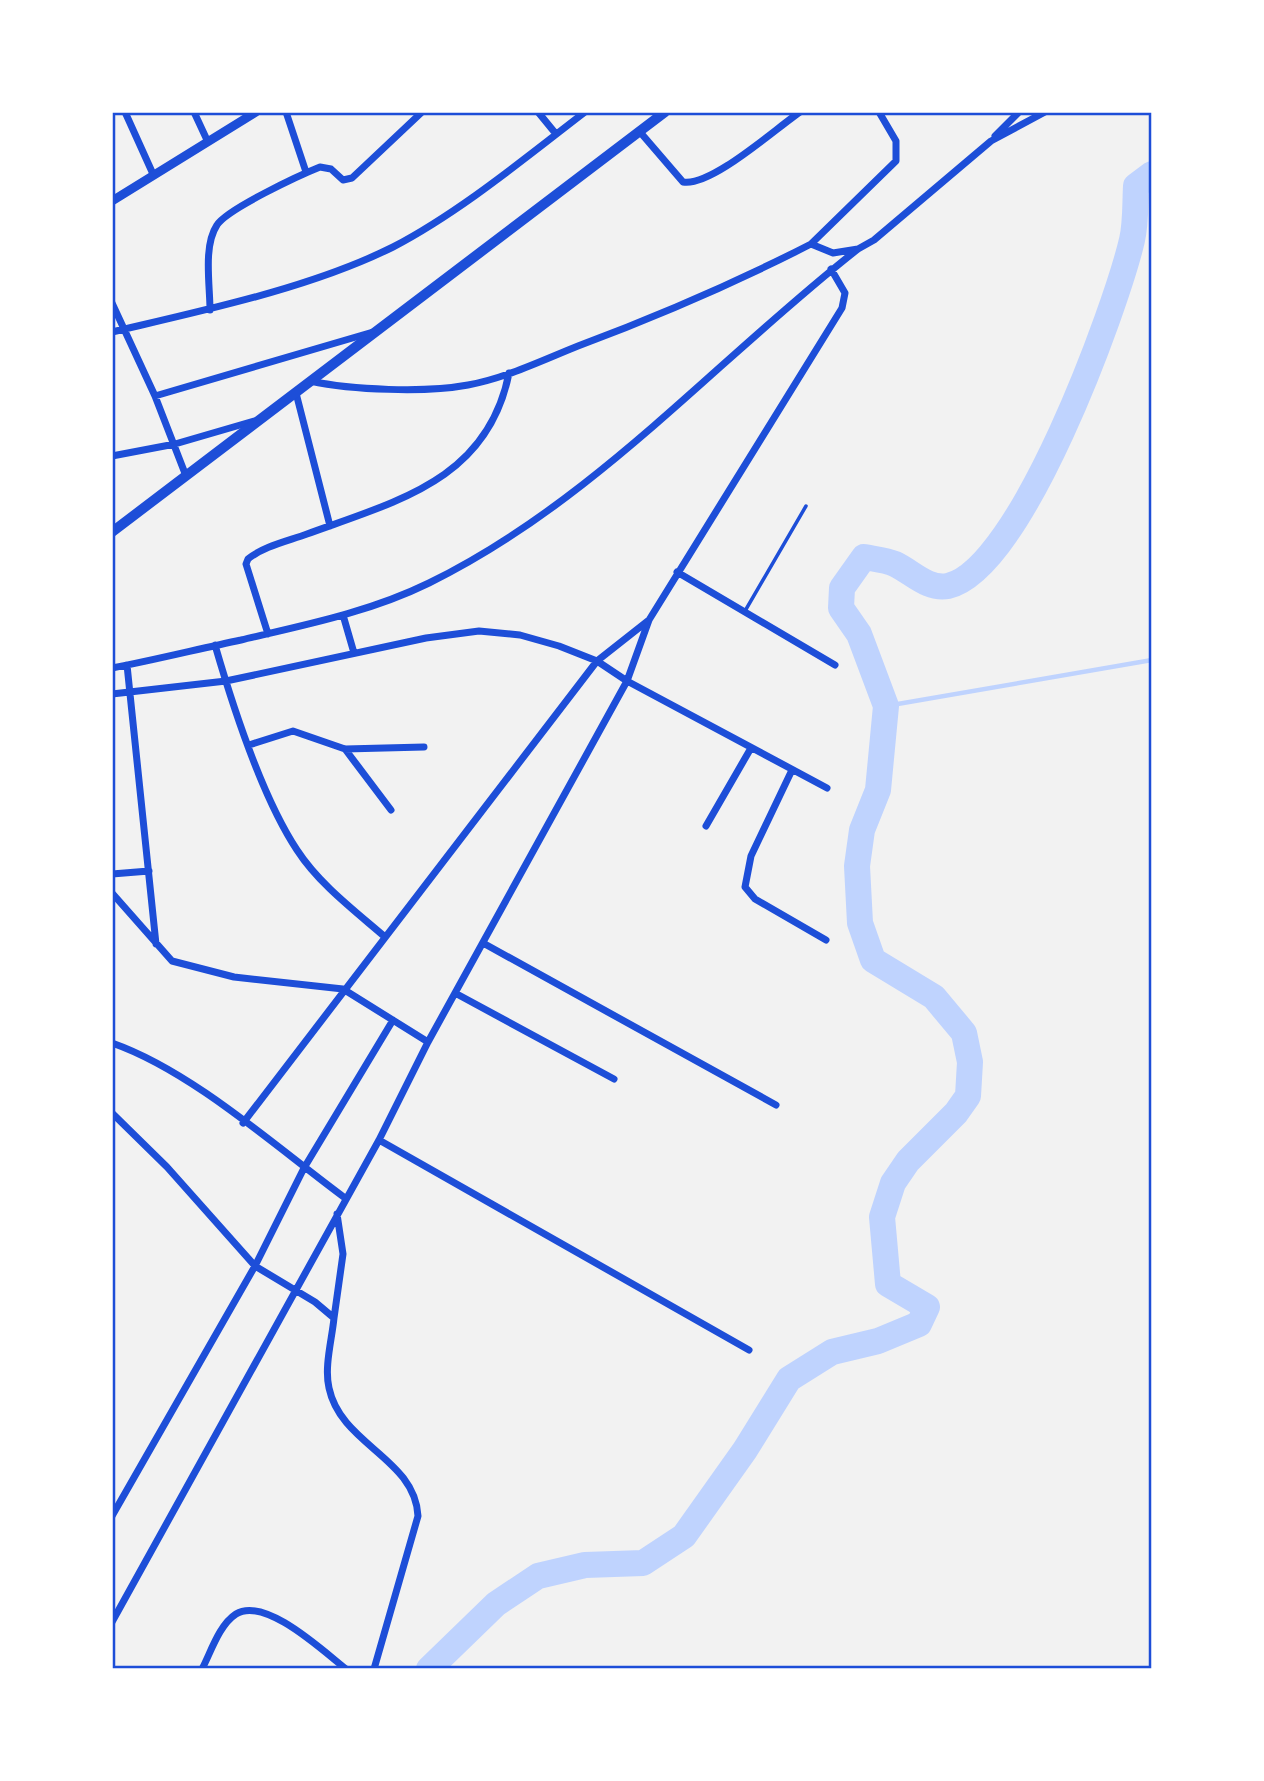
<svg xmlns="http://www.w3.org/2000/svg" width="1264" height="1781" viewBox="0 0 1264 1781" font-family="'Exo 2',sans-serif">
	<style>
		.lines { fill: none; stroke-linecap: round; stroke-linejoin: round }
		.stream { stroke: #bfd3fe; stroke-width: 4.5 }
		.river { stroke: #bfd3fe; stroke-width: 26 }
		.service { stroke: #1d4ed8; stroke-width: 3.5 }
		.minor { stroke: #1d4ed8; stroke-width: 7 }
		.tertiary { stroke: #1d4ed8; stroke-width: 9 }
		.secondary { stroke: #1d4ed8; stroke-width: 10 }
		.neatline { fill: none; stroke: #1d4ed8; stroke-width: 2.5 }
	</style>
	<rect width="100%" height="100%" fill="#f2f2f2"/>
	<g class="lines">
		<path class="stream" d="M886,706L1152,660"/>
		<path class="river" d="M429,1669L496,1604L538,1576L585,1565L643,1563L684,1536L745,1450L789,1379L832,1352L878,1341L919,1324L927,1307L888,1284L882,1217L893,1183L908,1161L956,1113L968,1096L970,1062L964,1033L934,997L873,960L860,923L857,866L862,830L878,790L886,706L859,634L841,608L842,588L864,557C874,559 886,560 895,564C912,572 928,590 948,586C1021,570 1116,308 1132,240C1136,223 1135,204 1136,186L1152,174"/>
		<path class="service" d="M745,611L806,506"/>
		<path class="minor" d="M125,112L153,174
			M194,112L207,140
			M286,112L306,172
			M538,112L556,134
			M640,132L683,182C711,187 775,129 800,112
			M995,136L1019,112
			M811,244L896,161V141L879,112
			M112,303L155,396L186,476
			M210,310C210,285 203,246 217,225C227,209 300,175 320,167L331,169L343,180L352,178L422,112
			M112,332C201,311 311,288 393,247C460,212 525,158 585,112
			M310,381C352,390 425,393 468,385C506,378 543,360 578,346C658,316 735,283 811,244L833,253L858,249L874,240L991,141L1045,112
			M296,393L330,526
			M155,396L373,332
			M112,456L175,444L254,421
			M677,572L835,665
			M343,615L354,653
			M268,634L246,564L248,559C264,546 288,541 307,534C397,501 488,480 509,373
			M215,645C233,707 262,797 297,850C319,884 355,911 385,937
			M127,665L156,944
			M112,668C155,660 198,649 241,640C305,625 370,612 429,583C594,502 715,361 858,249
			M112,694L226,681L426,638L479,631L520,635L559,646L597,661L627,681L827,788
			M249,745L293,731L345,749L424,747
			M345,749L391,810
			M792,770L751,856L745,887L755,899L826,940
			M706,826L751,748
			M112,874L149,871
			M112,893L172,961L234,977L343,989L428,1042
			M483,943L776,1105
			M455,993L614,1079
			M112,1043C192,1071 276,1147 345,1198
			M112,1113L167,1167L255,1266L315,1302L334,1318C332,1339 324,1367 329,1388C341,1445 415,1458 418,1516L374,1669
			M243,1123L597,661L649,620L842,308L845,293L831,269
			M379,1140L749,1350
			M334,1318L343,1254L337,1214
			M112,1516L255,1266L304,1168L393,1020
			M112,1622L379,1140L428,1042L627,681L649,620
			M202,1669C211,1652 219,1625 236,1614C265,1596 323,1651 346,1669"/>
		<path class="tertiary" d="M112,201L256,112"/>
		<path class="secondary" d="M112,532L665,112"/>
	</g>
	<rect width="1264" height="1781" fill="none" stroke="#ffffff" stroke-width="228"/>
	<rect x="114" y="114" width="1036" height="1553" class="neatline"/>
</svg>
